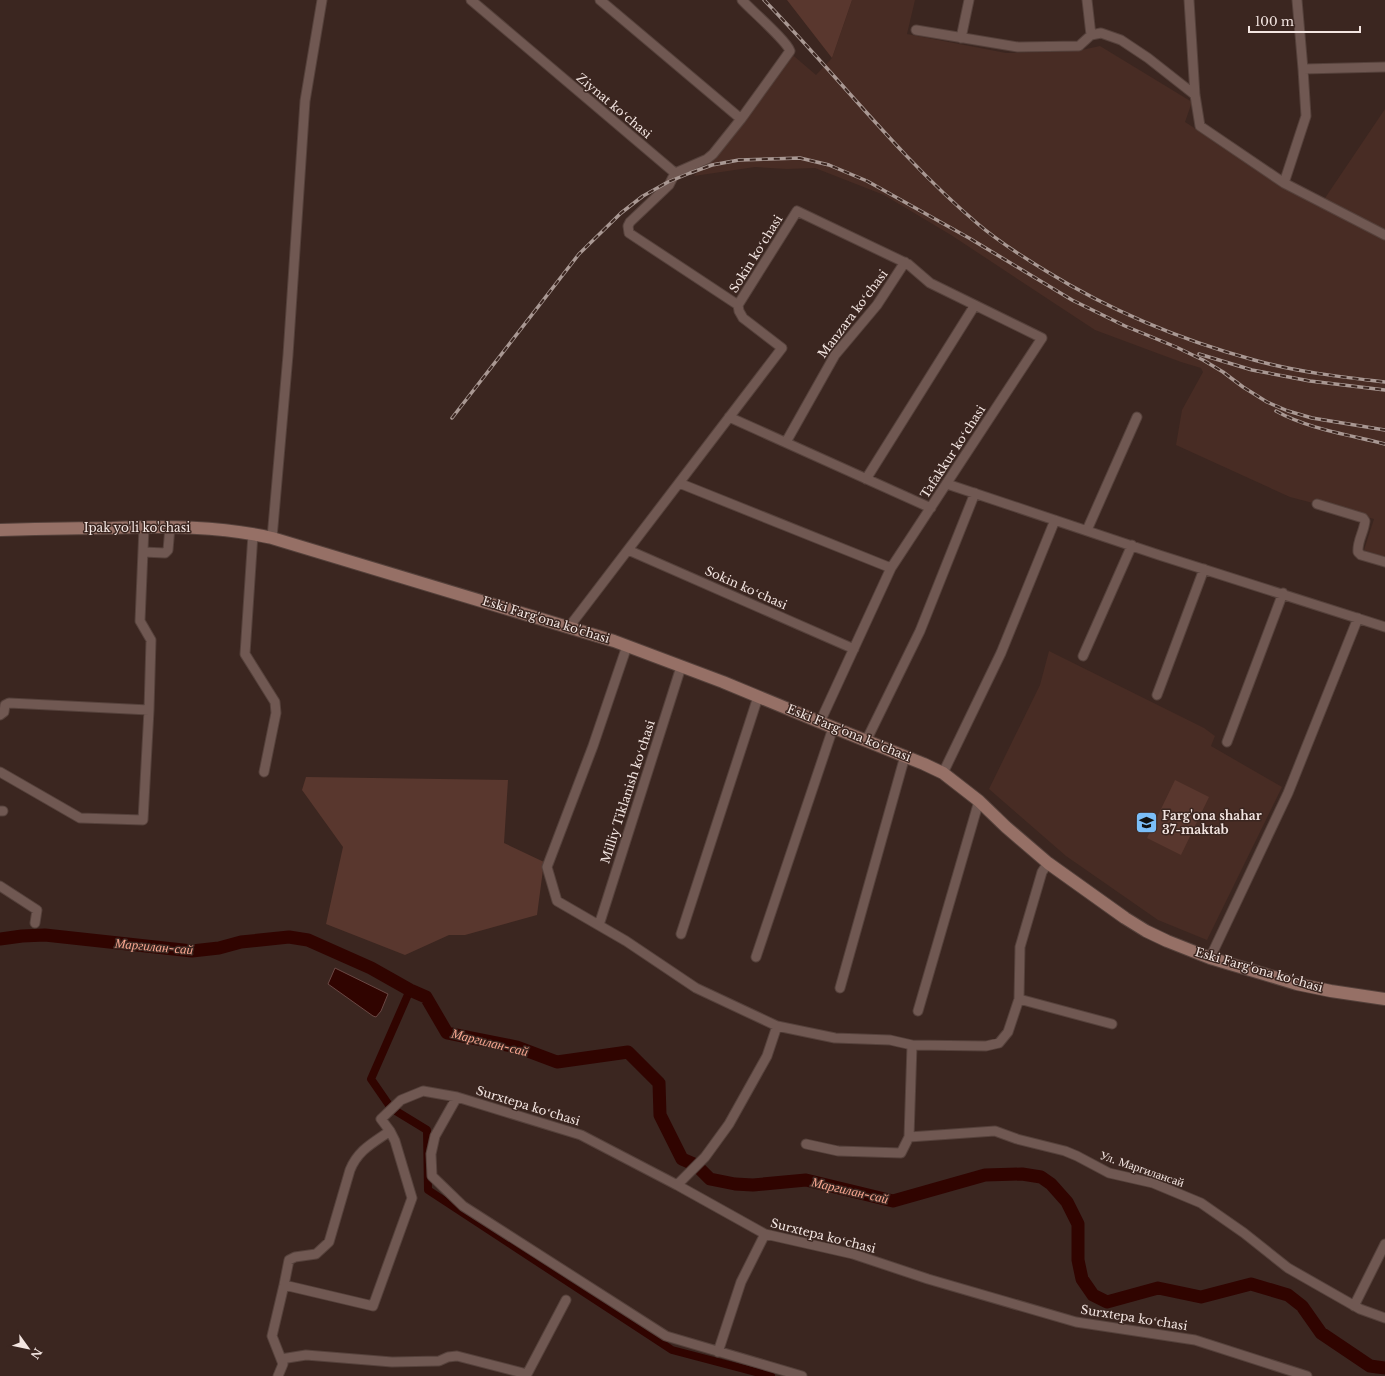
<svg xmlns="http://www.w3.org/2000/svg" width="1385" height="1376" viewBox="0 0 1385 1376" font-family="'Libre Baskerville',serif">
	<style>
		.built { fill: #482c24 }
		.green { fill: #59372e }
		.water { fill: #300400; stroke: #6a4844 }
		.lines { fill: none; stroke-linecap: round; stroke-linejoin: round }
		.canal { stroke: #300400; stroke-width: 8 }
		.river { stroke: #300400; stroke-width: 13 }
		.street-casing { stroke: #55413b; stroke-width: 11 }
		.secondary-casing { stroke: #55413b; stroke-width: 14 }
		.street { stroke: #705852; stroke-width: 9 }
		.secondary { stroke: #967066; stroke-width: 12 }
		.rail-casing { stroke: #a99893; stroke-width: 3.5 }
		.rail { stroke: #3b2620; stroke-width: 2; stroke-dasharray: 6; stroke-linecap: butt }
		.labels { text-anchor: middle; stroke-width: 3; stroke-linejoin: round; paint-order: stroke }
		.street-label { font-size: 12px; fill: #f3e5e1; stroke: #3b2620 }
		.poi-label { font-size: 12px; font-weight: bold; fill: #f3e5e1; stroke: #3b2620; text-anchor: start }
		.water-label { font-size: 13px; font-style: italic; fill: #faa791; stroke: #3b2620 }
	</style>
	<rect width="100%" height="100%" fill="#3b2620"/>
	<path class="built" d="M852,0H915L907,34L1006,53L1077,51L1100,46L1192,102L1185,122L1319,207L1385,109V557L1364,550L1374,519L1290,497L1176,445L1182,410L1203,372L1201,368L1181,362L1095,330L951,235L884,195L815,168L787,169L755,167L694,176L788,51L816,75L832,58Z
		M1049,651L1204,728L1215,736L1211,746L1282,787L1207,940L1158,920L1066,856L989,789L1040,685Z"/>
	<path class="green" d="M787,0H852L832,58Z
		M306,777L508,780L504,843L544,862L537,915L465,935H449L405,955L326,924L343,847L302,790Z
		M1175,780L1209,797L1181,855L1147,838Z"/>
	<path class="water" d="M335,968L388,994L381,1011L376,1017L373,1016L328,984Z"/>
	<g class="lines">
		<path class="canal" d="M410,990L371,1079L391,1108L427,1130L428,1190L672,1350L771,1376"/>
		<path class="river" d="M0,939L22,936L45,935L192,951L219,948L241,942L289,937L308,940L371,968L410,990L426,997L447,1033L517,1047L557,1062L628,1052L659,1083L660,1115L682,1159L696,1165L710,1179L735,1184L753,1185L806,1180L893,1201L985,1175L1022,1174L1041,1177L1051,1184L1067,1202L1078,1224V1260L1082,1279L1093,1295L1107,1302L1158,1288L1201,1297L1251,1284L1288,1295L1302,1306L1321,1333L1370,1366L1385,1368"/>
		<defs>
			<path id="street" d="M471,0L675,173
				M600,0L741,119
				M1087,0L1091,35
				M1189,0L1195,95L1200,126L1284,183L1385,235
				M916,30L1018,47L1079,46L1091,35L1101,33L1121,40L1148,58L1195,95
				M961,38L969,0
				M1303,69L1385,67
				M675,173L707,159L713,154L741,119L790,51C787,41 751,10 742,0
				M675,173L669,185L630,222L628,226L629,233L738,305
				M1284,183L1306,116L1303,69L1297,0
				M729,417L931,508
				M786,442L835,355L877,305L905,262
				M866,479L975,305
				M679,483L891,568
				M947,484L1159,555L1385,627
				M1317,504L1363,518L1365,521C1364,532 1357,541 1358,552L1361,555L1385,562
				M1087,530L1137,417
				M253,534L245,654L275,702L276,713L264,772
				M272,538L288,355L305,101L322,0
				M628,550L854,649
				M143,552L165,553L168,550L170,527
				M569,627L782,348L743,318L739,311L738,305L797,211L908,264L930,283L1042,338L891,568L820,722
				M627,646L593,746L547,867L557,901L626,941L696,988L777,1026L835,1038L890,1040L912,1045
				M1083,656L1132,545
				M1157,695L1204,569
				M0,715L4,712L5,705L9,703L149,710
				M866,741L920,631L975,493
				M1227,742L1283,593
				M0,772L80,818L143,820L149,710L151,640L140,621L144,527
				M943,773L1001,653L1055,520
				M0,811H3
				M1048,863L1042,872L1020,947L1019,999L1112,1024
				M0,886L37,910L35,923
				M599,925L681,667
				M681,934L758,697
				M756,957L833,728
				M1210,958L1288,793L1358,618
				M840,988L905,756
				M918,1011L979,801
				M457,1097L435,1136L431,1154L432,1176L463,1206L666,1336L802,1376
				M909,1137L995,1131L1017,1139L1065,1151L1077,1156L1109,1173L1153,1183L1201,1203L1244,1233L1288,1268L1360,1309L1385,1318
				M806,1144L838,1151L901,1153L909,1137L912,1045L986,1046L999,1043L1008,1032L1019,999
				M677,1185L705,1157L729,1124L767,1056L777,1026
				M284,1285L373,1306L412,1198L395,1141L390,1131L381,1119L401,1100L423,1091L457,1097L581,1135L677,1185L765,1234L853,1254L928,1279L1076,1322L1195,1340L1307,1376
				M1354,1306L1385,1244
				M718,1352L741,1282L765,1234
				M281,1359L306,1355L392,1362L439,1361L448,1357L457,1356L527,1374
				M278,1376L283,1364L272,1336L284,1285L289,1260L295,1257L316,1254L329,1242L350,1170C358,1150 373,1143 390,1131
				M526,1376L566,1300"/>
			<path id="secondary" d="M0,530C37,529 75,528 112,528C166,526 220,526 272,538L614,641L723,682L827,725L924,764L943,773L979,801L1006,827L1048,863L1125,918L1146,931L1167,941L1210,958L1264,974L1297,984L1331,991L1385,999"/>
		</defs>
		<use href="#street" class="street-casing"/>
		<use href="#secondary" class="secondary-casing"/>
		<use href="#street" class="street"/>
		<use href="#secondary" class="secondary"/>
		<defs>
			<path id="rail" d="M764,0C836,74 899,157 978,224C999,242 1023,257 1046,271C1111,311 1181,340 1254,360C1297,372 1341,377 1385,382
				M1199,354L1252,370L1310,381L1385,390
				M1276,411C1308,429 1350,435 1385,444
				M452,418L579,254L621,213L643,196L668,182L690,173L712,165L739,160L800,158L829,165L867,181L969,238L1072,300L1125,326L1176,347L1203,360L1223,372L1243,387L1267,402L1288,411L1312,418L1385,430"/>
		</defs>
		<use href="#rail" class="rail-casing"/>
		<use href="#rail" class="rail"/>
	</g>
	<defs>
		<symbol id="school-square" viewBox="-11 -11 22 22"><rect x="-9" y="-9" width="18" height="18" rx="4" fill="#7bbef8" stroke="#3b2620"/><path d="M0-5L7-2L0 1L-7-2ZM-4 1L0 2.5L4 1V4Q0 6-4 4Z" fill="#111"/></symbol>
	</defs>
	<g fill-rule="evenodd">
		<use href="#school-square" x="1134" y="810" width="25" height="25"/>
	</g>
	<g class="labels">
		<g class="street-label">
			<text transform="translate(614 106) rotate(40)" y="4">Ziynat koʻchasi</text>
			<text transform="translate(756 254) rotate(-58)" y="4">Sokin koʻchasi</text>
			<text transform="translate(853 314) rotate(-53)" y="4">Manzara koʻchasi</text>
			<text transform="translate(953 452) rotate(-57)" y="4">Tafakkur koʻchasi</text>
			<text x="137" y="532">Ipak yo'li ko'chasi</text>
			<text transform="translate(746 588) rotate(24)" y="4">Sokin koʻchasi</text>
			<text transform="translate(546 620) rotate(17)" y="4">Eski Farg'ona ko'chasi</text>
			<text transform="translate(849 733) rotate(22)" y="4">Eski Farg'ona ko'chasi</text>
			<text transform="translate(628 792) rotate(-72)" y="4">Milliy Tiklanish koʻchasi</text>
			<text transform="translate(1259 970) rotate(16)" y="4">Eski Farg'ona ko'chasi</text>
			<text transform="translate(528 1106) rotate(17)" y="4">Surxtepa koʻchasi</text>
			<text transform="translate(1142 1169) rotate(19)" y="4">Ул. Маргилансай</text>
			<text transform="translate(823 1236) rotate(14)" y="4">Surxtepa koʻchasi</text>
			<text transform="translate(1134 1318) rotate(9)" y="4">Surxtepa koʻchasi</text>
		</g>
		<g class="poi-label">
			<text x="1162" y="820">Farg'ona shahar<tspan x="1162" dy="14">37-maktab</tspan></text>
		</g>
		<g class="water-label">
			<text transform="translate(154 946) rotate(5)" y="5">Маргилан-сай</text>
			<text transform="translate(490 1042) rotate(14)" y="5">Маргилан-сай</text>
			<text transform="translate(850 1190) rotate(13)" y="5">Маргилан-сай</text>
		</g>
	</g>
	<g transform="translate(28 1348) rotate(123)" stroke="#3b2620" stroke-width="3" paint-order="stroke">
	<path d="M0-3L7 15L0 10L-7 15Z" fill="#f3e5e1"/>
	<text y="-6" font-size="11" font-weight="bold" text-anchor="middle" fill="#f3e5e1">N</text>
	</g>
	<path d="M1249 26v6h111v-6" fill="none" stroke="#f3e5e1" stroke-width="2"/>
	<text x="1255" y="26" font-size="12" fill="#f3e5e1" stroke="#3b2620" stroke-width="3" paint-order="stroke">100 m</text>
</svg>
